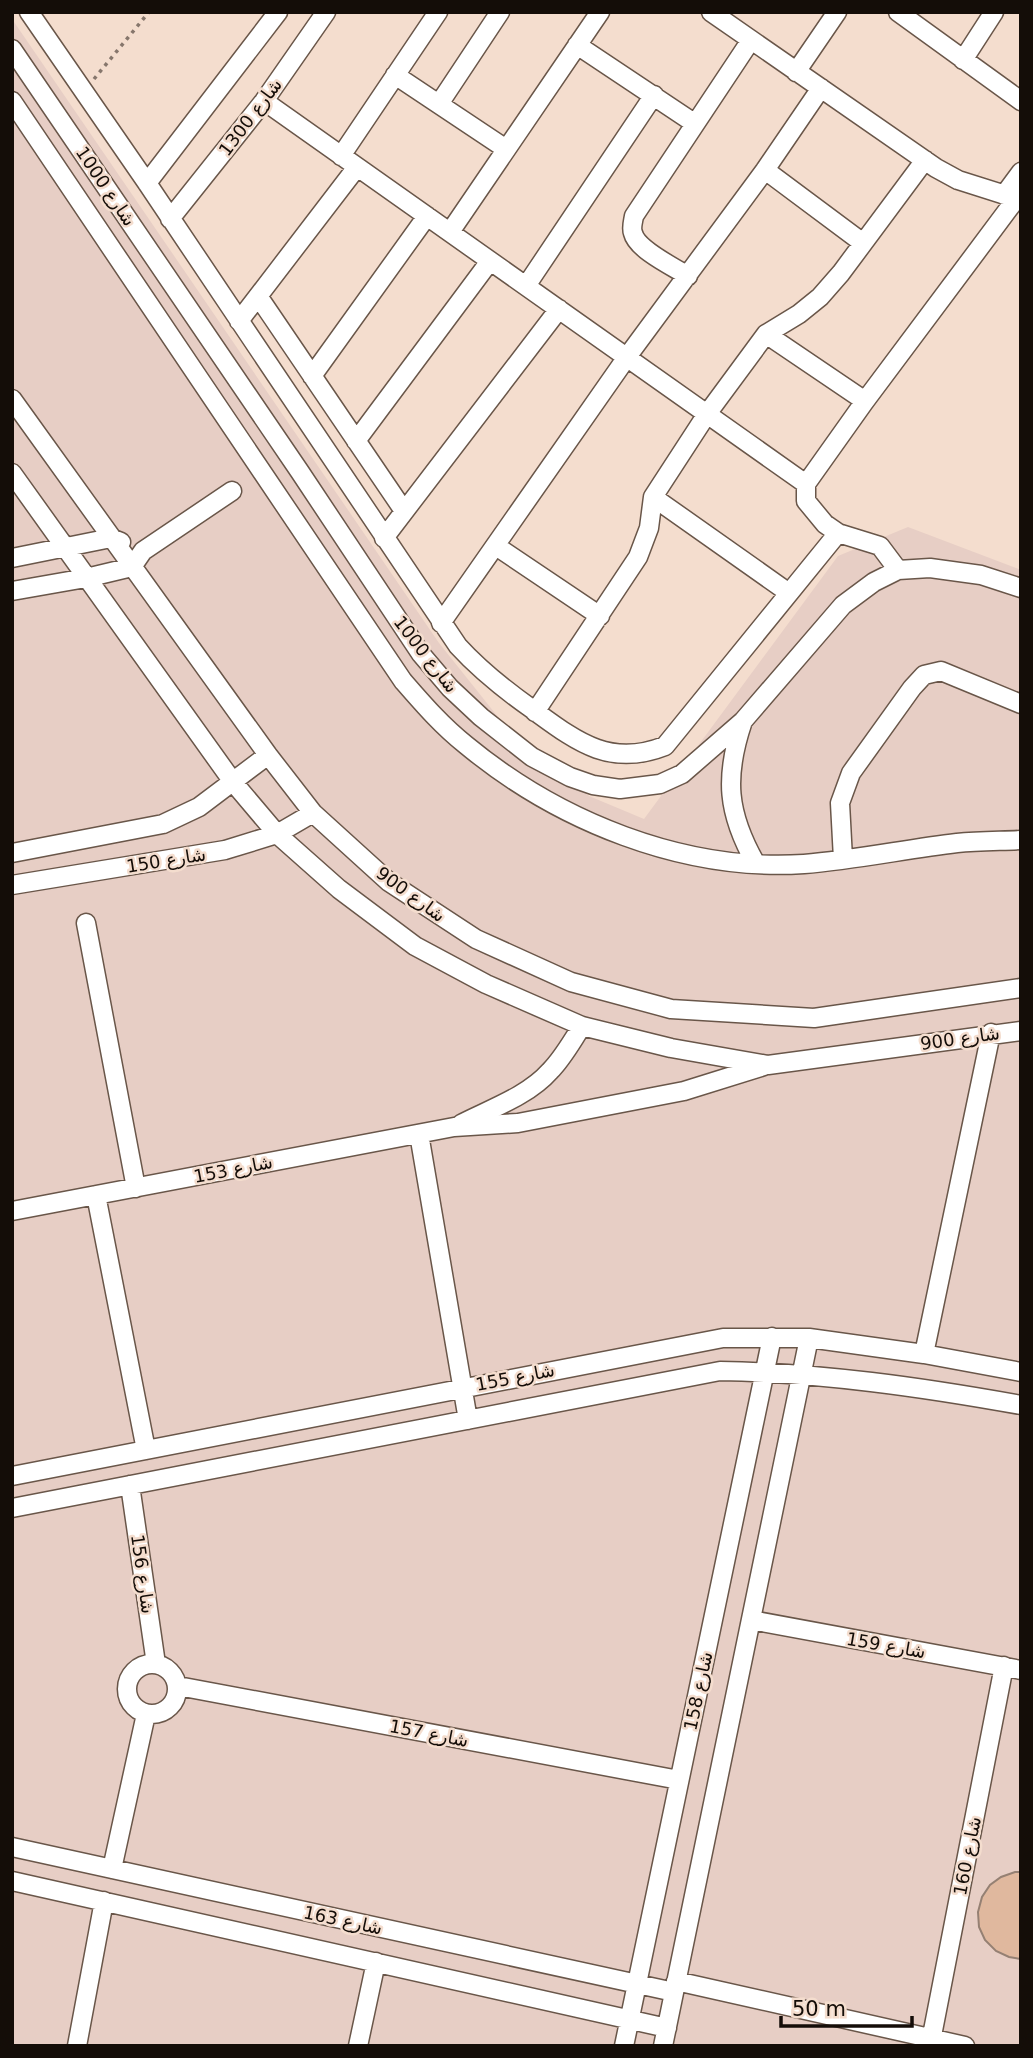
<svg xmlns="http://www.w3.org/2000/svg" width="1033" height="2058" font-family="'DejaVu Sans',Vazirmatn,sans-serif">
  <rect width="100%" height="100%" fill="#f4ddce"/>
  <path fill="#e7cec5" d="M12,19L439,643L510,732L589,796L644,819L838,556L908,527L1021,570V2046H12Z"/>
  <path fill="#e0b89e" stroke="#958073" stroke-width="2" d="M1015,1872H1021V1959L1009,1957L996,1951L985,1940L979,1927L978,1912L982,1897L990,1885L1001,1877Z"/>
  <g fill="none" stroke-linecap="round" stroke-linejoin="round">
    <g stroke="#695649" stroke-width="21">
      <path id="minor" d="M29,12L147,183L458,646C480,670 505,690 532,709C576,741 609,768 665,746L838,533
        M711,12L936,168L958,180L1021,200
        M898,12L1021,101
        M577,45L694,123
        M12,49L300,472L421,654L450,688L481,717L532,757L570,777L593,785L620,789L660,784L682,774L743,721L843,605L874,582L898,570L930,568L981,575L1021,588
        M963,60L994,12
        M796,72L837,12
        M395,75L506,149
        M12,101L403,681C423,704 442,726 466,745C558,821 683,872 804,864C855,860 906,849 957,843C978,841 1000,841 1021,840
        M264,101L806,484
        M439,104L500,12
        M341,156L438,12
        M765,170L863,243
        M147,183L278,12
        M1004,195L1021,172
        M170,219L264,101L326,12
        M450,232L600,12
        M688,276C674,267 637,250 633,233C631,228 633,222 634,216L751,40
        M526,286L654,95
        M258,296L404,511
        M239,321L357,167
        M766,334L865,401
        M312,376L427,216
        M12,399L268,755L313,813L389,882L476,939L571,982L671,1009L814,1018L1021,988
        M356,441L490,261
        M12,473L233,782L277,834L339,889L415,946L486,984L582,1026L671,1048L768,1065L1021,1031
        M653,497L789,593
        M384,538L559,309
        M496,546L600,616
        M12,558L111,538L121,542
        M898,570L880,546L838,533L825,524L806,501V484L865,401L1016,199
        M12,591L86,578L132,567L143,551L232,491
        M441,623L627,357L765,170L821,88
        M535,712L638,557L649,528L653,497L707,414L766,334L799,314L820,297L841,273L925,160
        M743,721C724,777 727,813 756,864
        M12,853L163,824L199,807L268,755
        M843,859L840,803L851,773L912,688L924,675L941,671L1021,704
        M12,885L225,850L277,834L313,813
        M86,923L136,1188
        M461,1124C490,1109 528,1096 550,1071C563,1058 572,1041 582,1026
        M419,1134L468,1420
        M96,1195L146,1450
        M12,1211L454,1127L518,1123L684,1091L764,1066
        M924,1354L991,1033
        M12,1476L723,1338H809L924,1354L1021,1372
        M130,1485L156,1664
        M12,1508L720,1371C822,1373 921,1387 1021,1405
        M751,1620L1021,1670
        M127 1689a25 25 0 1 1 50 0a25 25 0 1 1-50 0Z
        M178,1686L679,1780
        M12,1847L674,1992
        M112,1869L146,1714
        M12,1881L667,2028
        M676,1981L965,2046
        M77,2046L104,1901
        M358,2046L376,1962
        M624,2046L772,1337
        M663,2046L809,1338
        M930,2046L1004,1666"/>
    </g>
    <path stroke="#86766c" stroke-width="3.5" stroke-dasharray="3.5 5" stroke-linecap="butt" d="M94,79L149,12"/>
    <use href="#minor" stroke="#fff" stroke-width="18"/>
  </g>
  <g text-anchor="middle" dominant-baseline="central" stroke-width="5" stroke-linejoin="round" paint-order="stroke">
    <g font-size="18" fill="#140d08" stroke="#f4ddce">
      <text transform="translate(250 117) rotate(-53)">شارع 1300</text>
      <text transform="translate(106 186) rotate(56)">شارع 1000</text>
      <text transform="translate(426 654) rotate(52)">شارع 1000</text>
      <text transform="translate(166 860) rotate(-9)">شارع 150</text>
      <text transform="translate(411 894) rotate(36)">شارع 900</text>
      <text transform="translate(960 1038) rotate(-8)">شارع 900</text>
      <text transform="translate(233 1169) rotate(-11)">شارع 153</text>
      <text transform="translate(515 1377) rotate(-11)">شارع 155</text>
      <text transform="translate(143 1574) rotate(82)">شارع 156</text>
      <text transform="translate(886 1645) rotate(10)">شارع 159</text>
      <text transform="translate(698 1691) rotate(-78)">شارع 158</text>
      <text transform="translate(429 1733) rotate(11)">شارع 157</text>
      <text transform="translate(967 1856) rotate(-79)">شارع 160</text>
      <text transform="translate(343 1920) rotate(12)">شارع 163</text>
    </g>
  </g>
  <rect width="1033" height="2058" fill="none" stroke="#140d08" stroke-width="28"/>
  <path d="M781 2016v10h131v-10" fill="none" stroke="#140d08" stroke-width="3.5"/>
  <text x="792" y="2016" font-size="21" fill="#140d08" stroke="#f4ddce" stroke-width="5" paint-order="stroke">50 m</text>
</svg>
